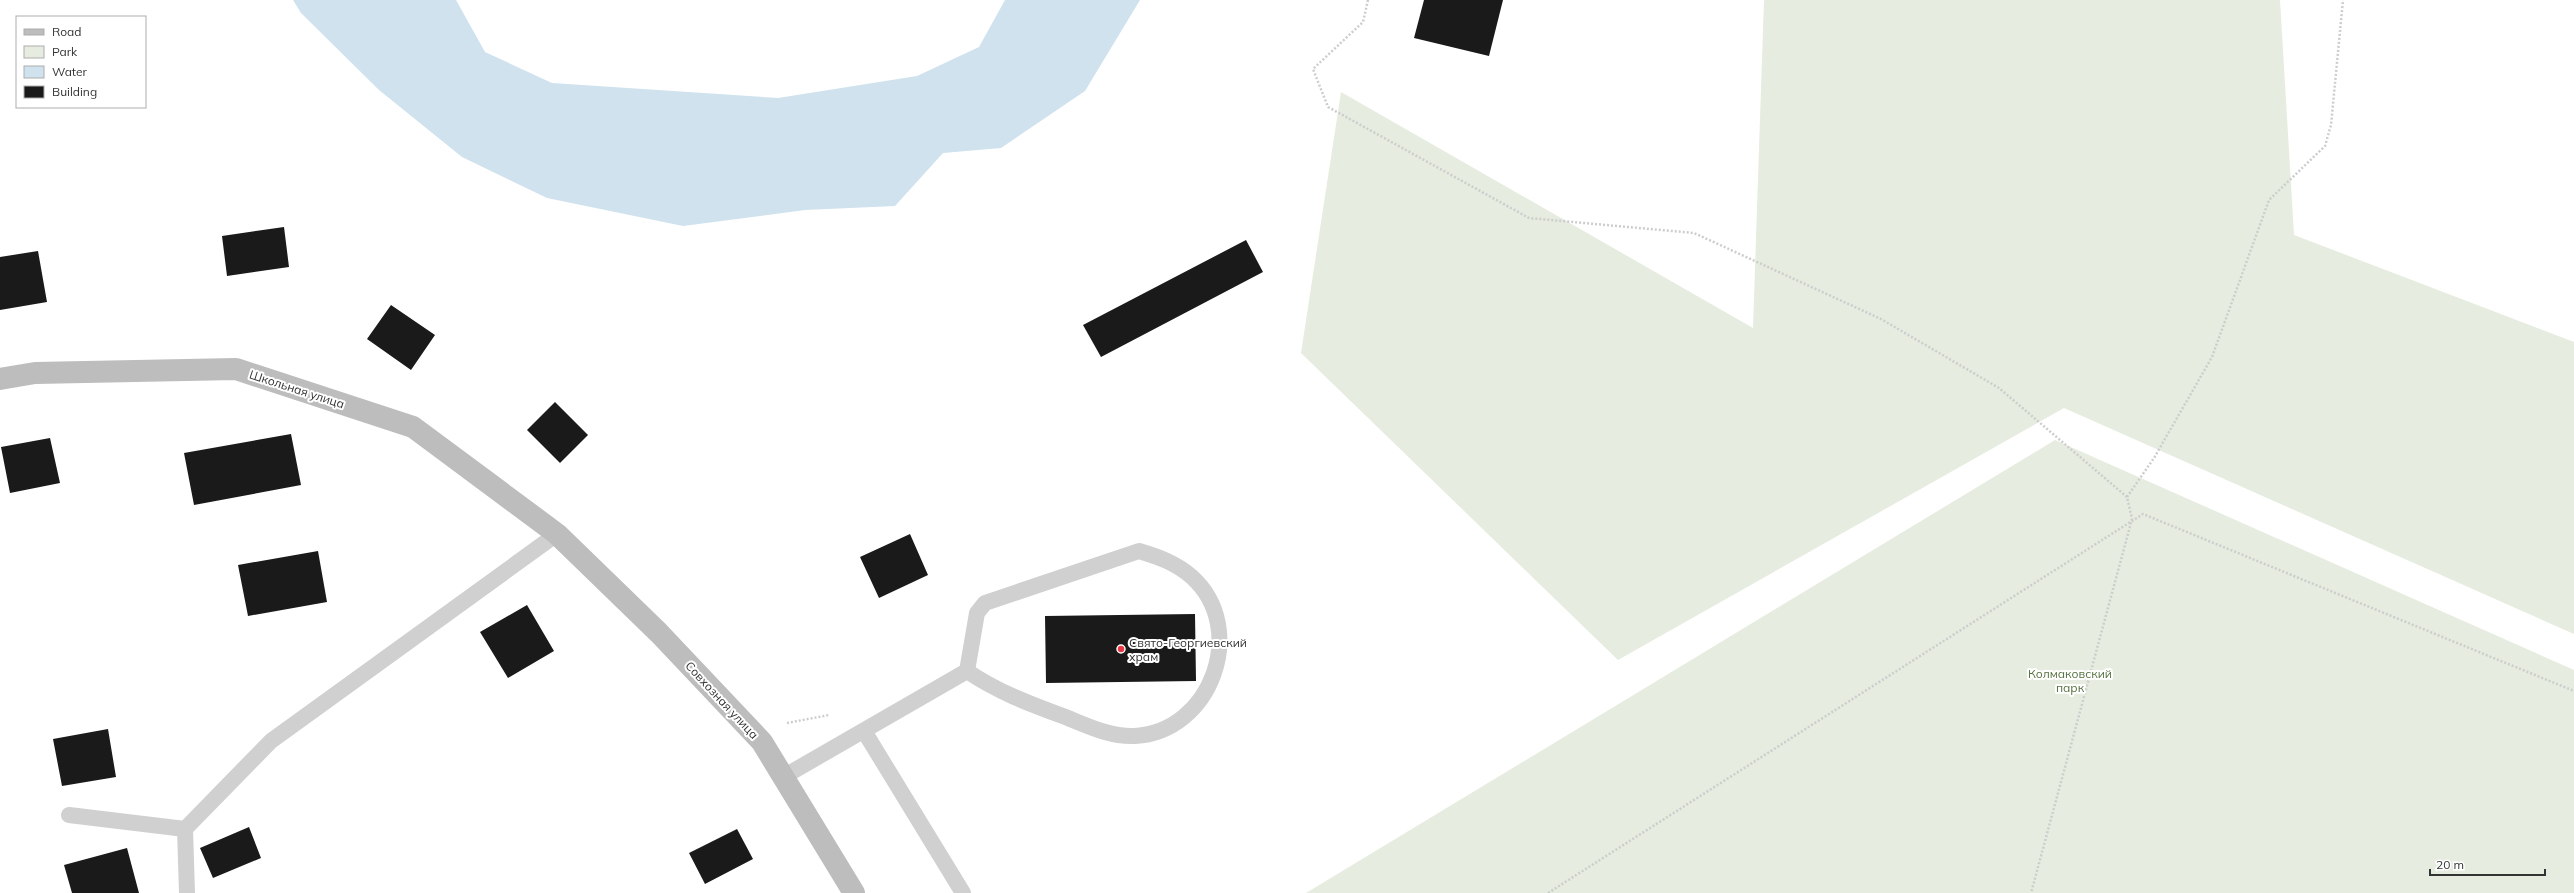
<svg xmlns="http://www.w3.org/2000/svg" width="2574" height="893" font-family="Mulish,sans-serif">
  <rect width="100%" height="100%" fill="#fff"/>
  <path fill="#e6ecdf" d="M1764,0H2280L2294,235L2574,342V634L2064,408L1618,660L1301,353L1341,92L1753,328Z
    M2055,440L2574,670V893H1306Z"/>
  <path fill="#cfe2ee" d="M293,0H456L485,52L552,83L778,98L917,76L979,47L1005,0H1140L1085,91L1001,148L943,153L895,206L805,210L683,226L547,198L462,157L379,90L301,13Z"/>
  <path fill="#1a1a1a" d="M1424,0H1503L1489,56L1414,38Z
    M284,227L289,267L227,276L222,236Z
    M1246,240L1263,272L1101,357L1083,325Z
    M38,251L47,302L0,310V257Z
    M391,305L435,335L411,370L367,339Z
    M555,402L588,435L560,463L527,430Z
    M291,434L301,485L194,505L184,453Z
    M50,438L60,483L10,493L1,447Z
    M910,534L928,575L879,598L860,557Z
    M318,551L327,602L248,616L238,565Z
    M527,605L554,651L508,678L480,632Z
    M1195,614L1196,681L1046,683L1045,616Z
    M108,729L116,777L62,786L53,739Z
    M249,827L261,858L213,878L200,848Z
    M737,829L753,859L705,884L689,853Z
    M127,848L139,893H72L64,865Z"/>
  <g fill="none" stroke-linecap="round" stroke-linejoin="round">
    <path stroke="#cdcdcd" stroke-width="2.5" stroke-dasharray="2 2" stroke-linecap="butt" d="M1368,0L1363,22L1313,69L1328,107L1529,218L1694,233L1881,319L1999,388L2127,497L2132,519L2031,893
      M2127,497L2154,458L2212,357L2269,200L2325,146L2331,125L2343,0
      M787,723L829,715
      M1548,893L2143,514L2574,691"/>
    <path stroke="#d0d0d0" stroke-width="16" d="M1139,551C1159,557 1176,563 1192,577C1249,629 1211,732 1135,736C1111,737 1090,727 1068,718C1033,705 999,693 967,671L977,613L985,603Z
      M864,731L963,893
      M783,777L967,671
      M69,815L185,829
      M187,893L185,829L271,741L557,534"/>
    <path stroke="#bdbdbd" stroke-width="22" d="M0,379L35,373L236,369L413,427L557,534L659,633L762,742L854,893"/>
  </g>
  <circle fill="#e63946" stroke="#fff" stroke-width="1.5" cx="1121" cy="649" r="4"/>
  <g text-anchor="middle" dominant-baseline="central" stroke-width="4" stroke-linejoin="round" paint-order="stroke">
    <g font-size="12" fill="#333" stroke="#fff">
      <text transform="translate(297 389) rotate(18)">Школьная улица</text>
      <text transform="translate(722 700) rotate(47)">Совхозная улица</text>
    </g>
    <g font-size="12" fill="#333" stroke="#fff" text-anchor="start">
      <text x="1129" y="642">Свято-Георгиевский<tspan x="1129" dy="14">храм</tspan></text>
    </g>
    <g font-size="12" fill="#56703f" stroke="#fff">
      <text x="2070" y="673">Колмаковский<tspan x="2070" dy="14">парк</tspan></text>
    </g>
  </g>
  <rect x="16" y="16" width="130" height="92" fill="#ffffff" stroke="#adadad"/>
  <rect x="24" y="29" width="20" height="6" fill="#bdbdbd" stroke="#adadad"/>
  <text x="52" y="36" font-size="12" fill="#333333">Road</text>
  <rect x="24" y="46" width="20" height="12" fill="#e6ecdf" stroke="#adadad"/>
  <text x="52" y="56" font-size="12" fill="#333333">Park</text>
  <rect x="24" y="66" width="20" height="12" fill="#cfe2ee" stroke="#adadad"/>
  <text x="52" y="76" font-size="12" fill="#333333">Water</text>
  <rect x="24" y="86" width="20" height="12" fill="#1a1a1a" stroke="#adadad"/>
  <text x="52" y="96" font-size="12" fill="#333333">Building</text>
  <path d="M2430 869v6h115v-6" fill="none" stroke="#333333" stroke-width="2"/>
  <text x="2436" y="869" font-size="12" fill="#333333" stroke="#ffffff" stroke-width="3" paint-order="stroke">20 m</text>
</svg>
